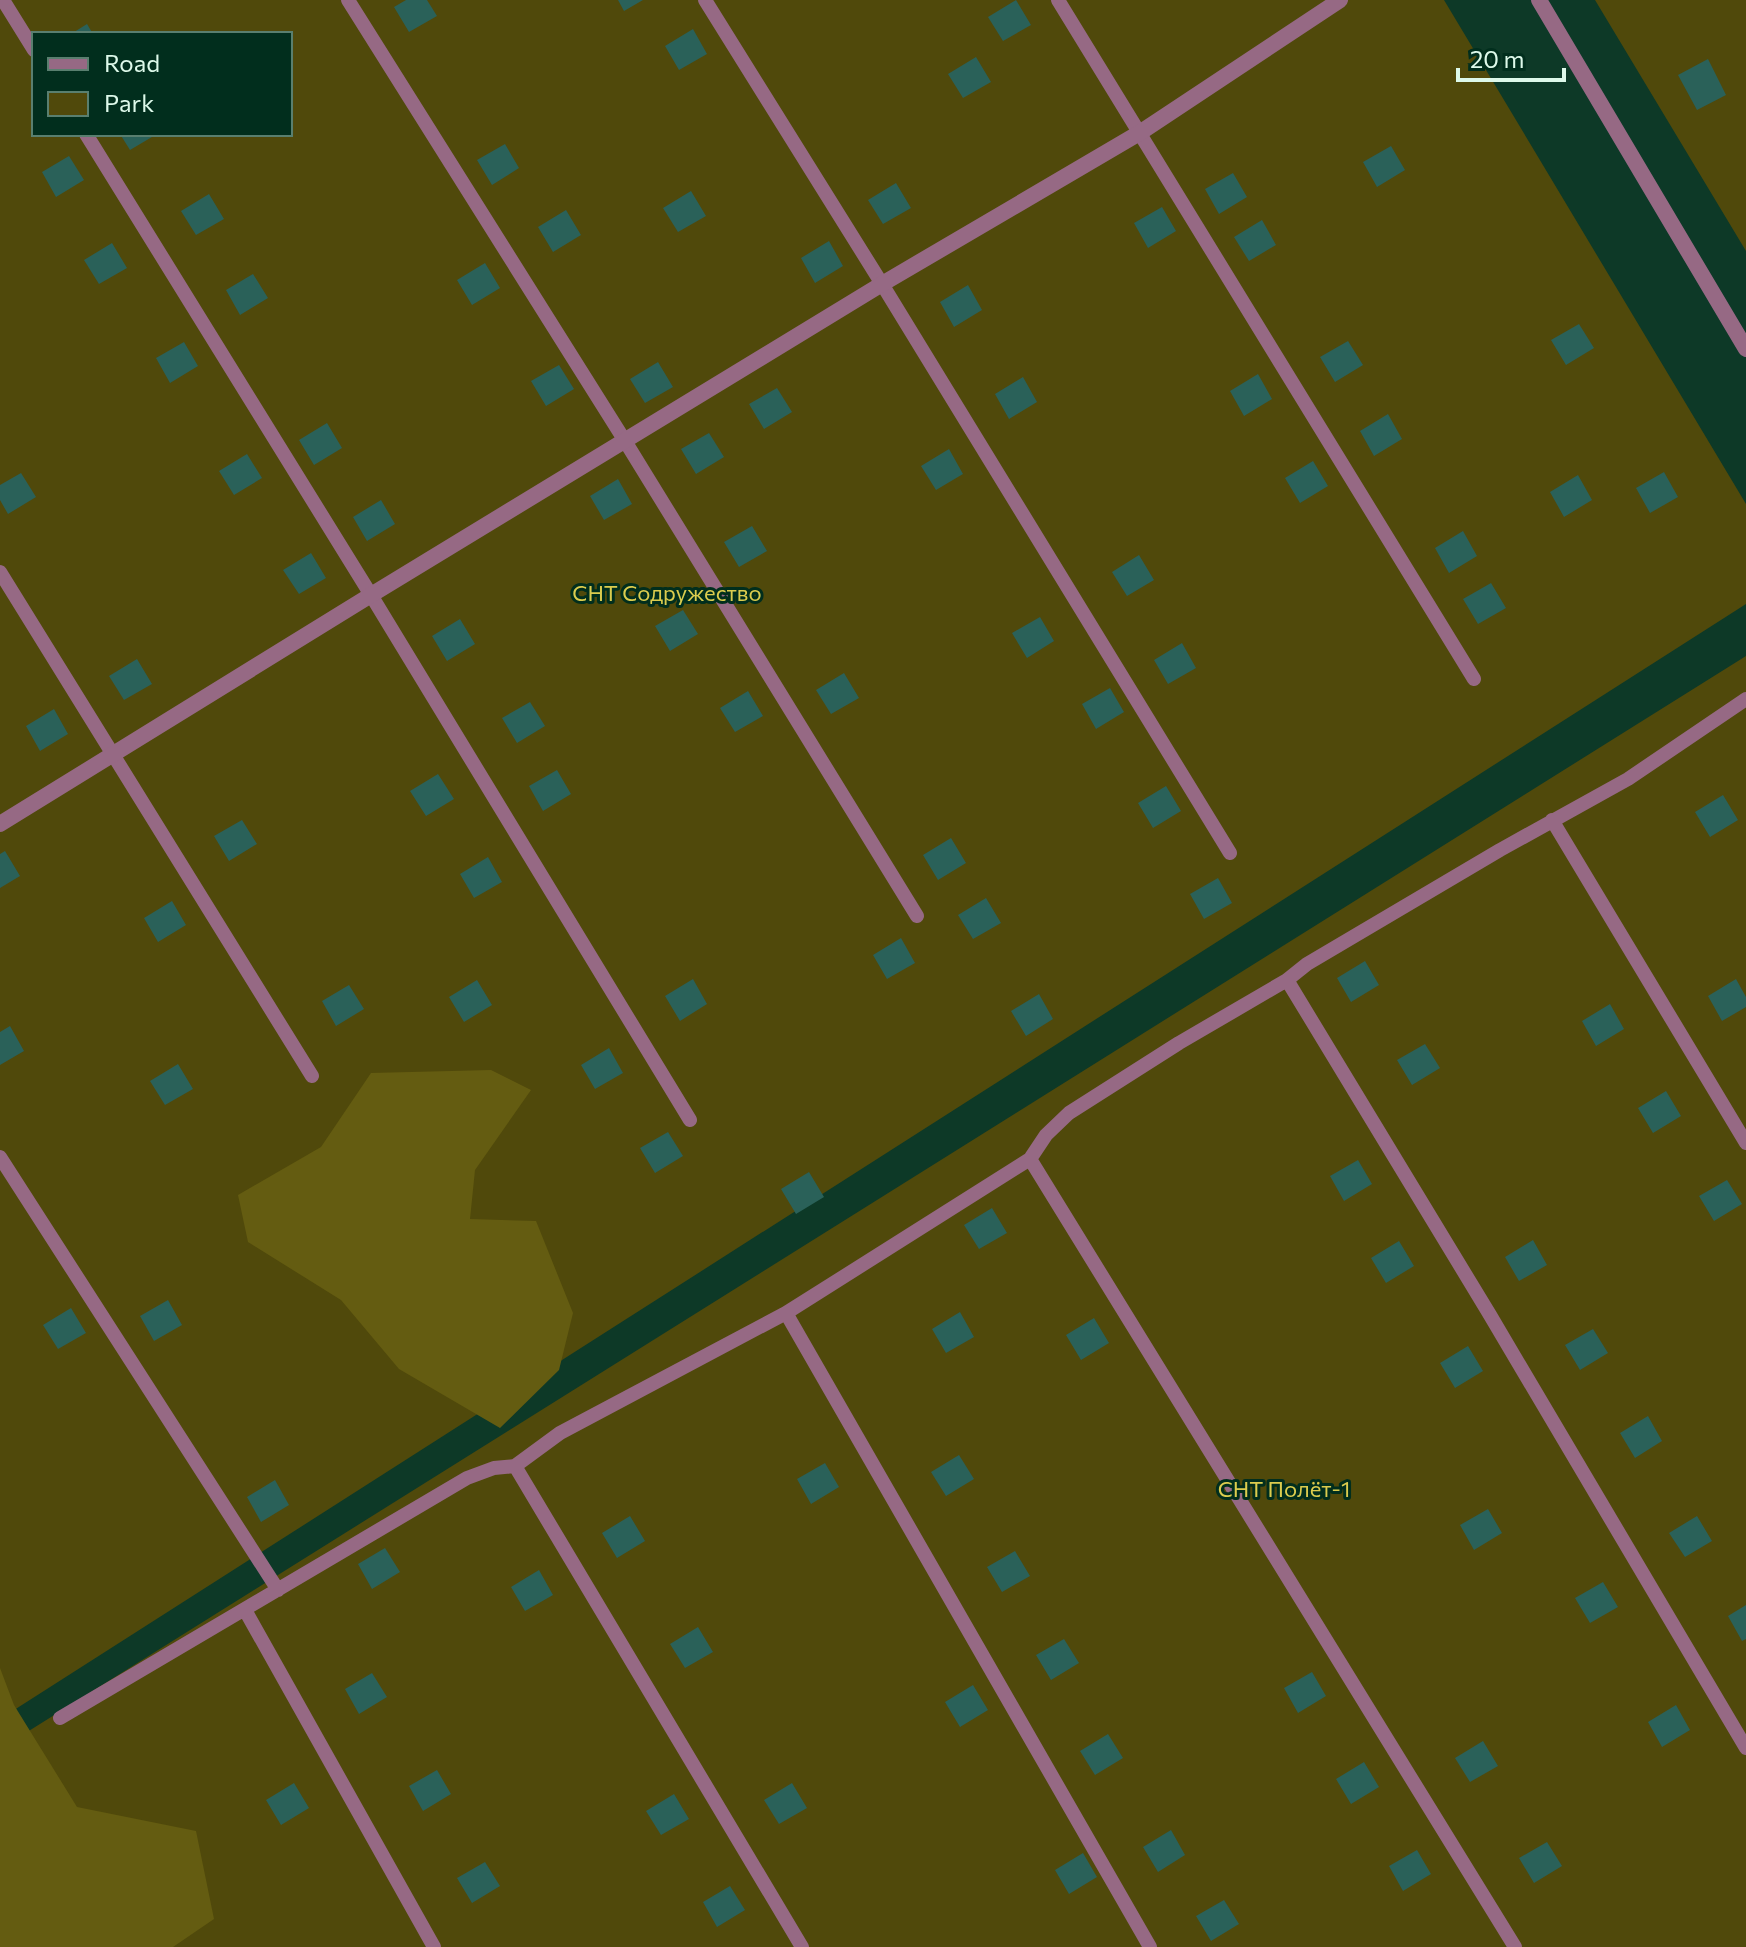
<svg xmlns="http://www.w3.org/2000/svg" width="1746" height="1947" font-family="Commissioner,sans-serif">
  <rect width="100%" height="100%" fill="#0d3927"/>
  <path fill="#50490b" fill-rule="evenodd" d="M0,0H1444L1746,504V604L0,1719ZM34,34H290V134H34Z
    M1595,0H1746V251Z
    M1746,656V1947H0V1749Z"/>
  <path fill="#645c11" d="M491,1070L531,1090L475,1170L470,1219L536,1221L573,1313L559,1370L500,1428L399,1369L341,1300L248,1242L238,1195L321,1147L371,1073Z
    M0,1668L14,1705L77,1807L196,1831L214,1919L173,1947H0Z"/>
  <path fill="#2a6159" d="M406,0H427L437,16L409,32L394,7Z
    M618,0H643L624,11Z
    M1016,0L1031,25L1003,41L988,17Z
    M87,24L93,34H71Z
    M693,29L707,54L679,70L665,46Z
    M976,57L991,82L963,98L948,74Z
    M1708,59L1726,95L1697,110L1678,75Z
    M120,134H157L130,150Z
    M505,144L519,168L492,185L477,160Z
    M1391,146L1405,170L1377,187L1363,162Z
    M69,156L84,180L56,197L42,172Z
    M1233,173L1247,197L1219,214L1205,189Z
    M896,183L911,208L883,224L868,200Z
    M691,191L706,216L678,232L663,208Z
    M209,194L224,219L196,235L181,211Z
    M1162,207L1176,231L1148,248L1134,223Z
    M566,210L581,235L553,252L538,227Z
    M1262,220L1276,245L1249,261L1234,237Z
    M829,241L843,266L815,283L801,258Z
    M112,243L127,268L99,284L84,260Z
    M485,263L500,288L472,305L457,280Z
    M253,274L268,298L240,315L226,290Z
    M968,285L982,310L954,327L940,302Z
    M1579,324L1594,348L1566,365L1551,340Z
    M1348,341L1363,365L1335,382L1320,357Z
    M184,342L198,366L170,383L156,358Z
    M658,362L673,387L645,403L630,379Z
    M559,365L574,389L546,406L531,381Z
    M1258,374L1272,399L1244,416L1230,391Z
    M1023,377L1037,402L1009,419L995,394Z
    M777,388L792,412L764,429L749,404Z
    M1388,414L1402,439L1374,456L1360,431Z
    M327,423L342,448L314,465L299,440Z
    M709,433L724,457L696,474L681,449Z
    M949,449L963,474L936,490L921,466Z
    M247,454L262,478L234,495L219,471Z
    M1313,461L1328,486L1300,503L1285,478Z
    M1664,472L1678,497L1650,513L1636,488Z
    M21,473L36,497L8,514L0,500V485Z
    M1578,475L1592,500L1564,517L1550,492Z
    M618,479L632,504L604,520L590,496Z
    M381,500L395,524L367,541L353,517Z
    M752,526L767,551L739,567L724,542Z
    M1463,531L1477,556L1449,573L1435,548Z
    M311,553L326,578L299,594L283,570Z
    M1139,555L1154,580L1127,596L1112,572Z
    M1491,583L1506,608L1478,624L1463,599Z
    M683,610L698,634L670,651L655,626Z
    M1040,617L1054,641L1027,658L1012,633Z
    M460,619L475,644L447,661L432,636Z
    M1182,643L1196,668L1168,684L1154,660Z
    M137,659L152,684L124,700L109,676Z
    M844,673L859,698L831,714L816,690Z
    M1110,688L1124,712L1096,729L1082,704Z
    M748,691L763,716L735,732L720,708Z
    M530,702L545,726L517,743L502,718Z
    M54,709L68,734L40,751L26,726Z
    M557,770L571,794L543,811L529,786Z
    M438,774L454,799L426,816L410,791Z
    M1166,786L1181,811L1153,828L1138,803Z
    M1723,795L1738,820L1710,837L1695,812Z
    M242,820L257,844L229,861L214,836Z
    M951,838L966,863L938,880L923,855Z
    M5,851L20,876L0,888V854Z
    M488,857L502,882L474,898L460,874Z
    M1218,878L1232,903L1204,919L1190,894Z
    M986,898L1001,923L973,939L958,915Z
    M172,901L186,925L158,942L144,918Z
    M901,938L915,963L887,979L873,955Z
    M1365,961L1379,985L1351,1002L1337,978Z
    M693,979L707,1004L680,1021L665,996Z
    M1736,979L1746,997V1007L1722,1021L1708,996Z
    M477,980L492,1005L464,1022L449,997Z
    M349,985L364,1009L336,1026L322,1001Z
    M1039,994L1053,1019L1026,1036L1011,1011Z
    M1610,1004L1624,1029L1596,1046L1582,1021Z
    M10,1026L24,1051L0,1065V1032Z
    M1425,1044L1440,1068L1412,1085L1397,1060Z
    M609,1048L623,1073L595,1089L581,1065Z
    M178,1064L193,1089L165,1105L150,1081Z
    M1666,1091L1681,1116L1653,1133L1638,1108Z
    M668,1132L683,1156L655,1173L640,1148Z
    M1358,1160L1372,1184L1344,1201L1330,1176Z
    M809,1172L824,1197L796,1214L781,1189Z
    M1727,1180L1742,1204L1714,1221L1699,1196Z
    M992,1208L1007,1233L979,1249L964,1225Z
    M1533,1240L1547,1265L1519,1281L1505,1257Z
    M1399,1241L1414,1266L1386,1283L1371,1258Z
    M168,1300L182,1325L154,1341L140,1316Z
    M71,1308L86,1333L58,1349L43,1325Z
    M960,1312L974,1337L946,1353L932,1329Z
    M1094,1318L1109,1343L1081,1360L1066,1335Z
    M1593,1329L1608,1353L1580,1370L1565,1345Z
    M1468,1346L1483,1371L1455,1388L1440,1363Z
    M1648,1416L1662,1441L1635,1458L1620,1433Z
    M959,1455L974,1479L946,1496L931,1472Z
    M825,1463L839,1487L811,1504L797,1479Z
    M275,1480L289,1505L261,1522L247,1497Z
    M1488,1509L1502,1533L1474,1550L1460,1525Z
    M630,1516L645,1541L617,1558L602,1533Z
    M1697,1516L1712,1541L1685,1557L1669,1533Z
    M385,1548L400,1572L372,1589L358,1564Z
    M1015,1551L1030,1576L1002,1592L987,1567Z
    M539,1570L553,1595L525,1611L511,1587Z
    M1603,1582L1618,1607L1590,1623L1575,1598Z
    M1746,1605V1639L1742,1641L1728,1616Z
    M698,1627L713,1652L685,1668L670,1644Z
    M1064,1639L1079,1663L1051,1680L1036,1655Z
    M1312,1672L1326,1696L1298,1713L1284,1688Z
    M372,1673L387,1697L359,1714L345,1689Z
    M973,1685L988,1710L960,1727L945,1702Z
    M1676,1705L1690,1730L1662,1747L1648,1722Z
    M1108,1734L1123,1758L1095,1775L1080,1751Z
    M1483,1741L1498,1766L1470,1782L1455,1758Z
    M1364,1762L1379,1787L1351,1804L1336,1779Z
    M437,1770L451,1794L423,1811L409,1786Z
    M294,1783L309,1808L281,1825L266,1800Z
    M792,1783L807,1808L779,1824L764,1800Z
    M674,1794L689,1819L661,1835L646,1811Z
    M1171,1830L1185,1855L1158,1872L1143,1847Z
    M1547,1842L1562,1866L1534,1883L1519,1858Z
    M1417,1850L1431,1874L1403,1891L1389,1866Z
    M1083,1853L1097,1877L1069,1894L1055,1870Z
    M485,1862L500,1886L472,1903L457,1878Z
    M730,1886L745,1910L717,1927L703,1902Z
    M1224,1900L1239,1924L1211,1941L1196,1916Z"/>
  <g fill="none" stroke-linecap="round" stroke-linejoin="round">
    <path stroke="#966984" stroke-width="14" d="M3,0L34,50
      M348,0L625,441L917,916
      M705,0L882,284L1230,853
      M1058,0L1474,679
      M86,134L371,595L690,1120
      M0,572L312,1076
      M1552,820L1746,1143
      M1287,980L1490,1315L1746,1748
      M0,1157L278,1590
      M1030,1159L1515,1947
      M786,1313L1150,1947
      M515,1466L802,1947
      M245,1610L434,1947
      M60,1718L467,1478L494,1468L515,1466L560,1433L786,1313L1030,1159L1046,1135L1069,1113L1179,1043L1287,980L1307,964L1500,850L1628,779L1746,699"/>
    <path stroke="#966984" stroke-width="16" d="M0,824L371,595L882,284L1141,132L1340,0"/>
    <path stroke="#966984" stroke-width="16" d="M1539,0L1746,349"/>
  </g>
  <g text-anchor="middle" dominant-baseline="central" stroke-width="6" stroke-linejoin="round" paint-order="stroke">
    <g font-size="22" fill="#dbcc4e" stroke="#012e1d">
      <text x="667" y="592">СНТ Содружество</text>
      <text x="1284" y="1488">СНТ Полёт-1</text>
    </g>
  </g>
  <rect x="32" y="32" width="260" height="104" fill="#012e1d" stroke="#597f6f" stroke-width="2"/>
  <rect x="48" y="58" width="40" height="12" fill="#966984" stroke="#597f6f" stroke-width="2"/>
  <text x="104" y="72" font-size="24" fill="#ddf9ea">Road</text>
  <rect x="48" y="92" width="40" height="24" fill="#50490b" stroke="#597f6f" stroke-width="2"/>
  <text x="104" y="112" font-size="24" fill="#ddf9ea">Park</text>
  <path d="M1458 68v12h106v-12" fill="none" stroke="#ddf9ea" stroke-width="4"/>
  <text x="1470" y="68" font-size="24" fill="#ddf9ea" stroke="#012e1d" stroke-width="6" paint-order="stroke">20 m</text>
</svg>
